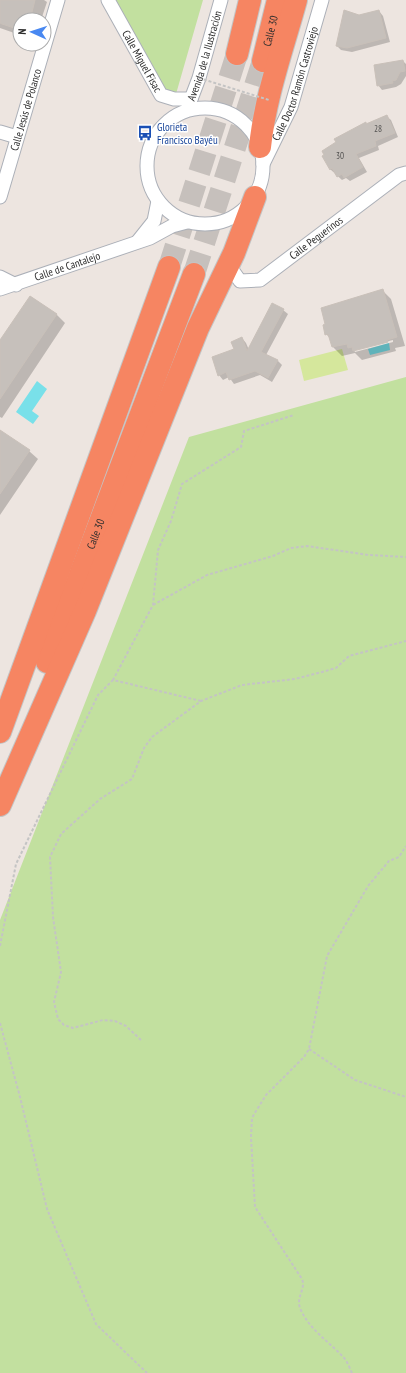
<svg xmlns="http://www.w3.org/2000/svg" width="406" height="1373" font-family="'PT Sans Narrow',sans-serif">
  <rect width="100%" height="100%" fill="#ede5e0"/>
  <path fill="#c2e09f" d="M108,0H203L176,94L161,95Z
    M406,377V1373H0V920L189,437Z"/>
  <path fill="#d5e79c" d="M342,349L348,370L304,381L299,360Z"/>
  <path fill="#79e0e9" d="M389,343L390,350L370,355L368,349Z
    M37,381L47,389L32,411L39,416L33,424L16,412Z"/>
  <path fill="#0003" fill-rule="evenodd" d="M0,0H44L47,2L41,20H20V35L0,28Z
    M379,11L383,16L390,42L352,52L341,50L337,46L359,16Z
    M403,61L406,64V76L401,84L396,87L382,90L378,85Z
    M386,116L391,120L398,137L378,146L379,150L359,158L367,172L350,181L346,178L342,180L330,169L365,123L367,124Z
    M382,290L391,299L405,346L395,348L396,351L362,360L355,353L342,356L333,347L331,339L326,334ZM393,340V342L355,352L354,350Z
    M31,297L57,315L65,323L2,418L0,417V342Z
    M283,310L288,314L266,355L278,361L282,365L272,382L260,375L234,384L229,377L223,380L219,375L242,338L246,343L249,350Z
    M0,435L29,451L38,459L0,515Z"/>
  <path fill="#c6c0bb" stroke="#c9c0b9" d="M0,0H35L30,20H20V30L2,24L0,23Z
    M344,10L359,15L379,10L386,38L347,48L336,46Z
    M403,60L405,71L400,72L396,80L392,81L393,83L377,86L374,65Z
    M387,115L395,133L375,141L376,146L356,154L363,167L344,178L342,174L337,177L332,168L330,170L322,156L324,155L322,151L336,142L334,139L366,122V124Z
    M383,289L397,337L387,340L388,342L353,351L352,347L348,348L347,344L332,347L328,334L325,335L323,325L325,324L321,308Z
    M30,296L57,314L0,399V340Z
    M272,303L284,309L261,352L278,360L268,378L255,371L229,380L226,372L218,376L212,357L234,349L231,342L242,337L247,351Z
    M0,430L30,450L0,494Z"/>
  <g fill="none" stroke-linecap="round" stroke-linejoin="round">
    <path stroke="#c6c0bc" stroke-width="22" stroke-dasharray="22 11" stroke-linecap="butt" d="M169,267L237,54
      M194,274L263,61"/>
    <g stroke="#acb0b8" stroke-width="15">
      <g id="minor">
        <path id="s1" d="M108,0L161,95L174,99H191"/>
        <path id="s2" d="M188,107L199,78L221,0"/>
        <circle cx="205" cy="166" r="58"/>
        <path d="M0,132L17,137"/>
        <path id="s3" d="M263,164L291,107L322,0"/>
        <path id="s4" d="M0,197L58,0"/>
        <path d="M138,241L154,221L158,201"/>
        <path id="s5" d="M228,264L240,281L260,280L399,175L406,173"/>
        <path d="M0,277L16,285"/>
        <path id="s6" d="M0,289L150,238L172,226L187,222"/>
      </g>
    </g>
    <g stroke="#c4c4c4" stroke-width="24">
      <g id="motorway">
        <path d="M237,54L250,0"/>
        <path id="s7" d="M263,61L278,0"/>
        <path d="M260,147C265,97 283,48 296,0"/>
        <path id="s8" d="M47,662L194,274"/>
        <path d="M0,732L169,267"/>
        <path d="M0,805L85,611L198,328L234,253L255,197"/>
      </g>
    </g>
    <path stroke="#c4c4c4" stroke-width="2" stroke-dasharray="3 2" stroke-linecap="butt" d="M153,605L207,575L273,556L291,548L307,546L369,555L406,557
      M201,701L113,680L153,605L158,550L171,521L182,484L241,447L244,431L294,415
      M0,946L16,864L98,695L113,680
      M0,1023L20,1097L47,1209L96,1324L147,1373
      M141,1040L126,1026L115,1021L103,1020L73,1028L64,1025L58,1019L54,1002L61,972L53,917L50,857L61,834L100,799L132,779L144,748L152,737L201,701L242,685L295,679L322,672L336,668L349,656L406,641
      M309,1049L355,1080L406,1097
      M352,1373C350,1369 348,1363 345,1359C330,1342 309,1330 300,1308C296,1297 306,1289 302,1279L255,1207L251,1137L252,1118L256,1111L266,1095L304,1057L309,1049L327,956L368,886L389,861L399,857L406,846"/>
    <use href="#minor" stroke="#fff" stroke-width="13"/>
    <use href="#motorway" stroke="#f68562" stroke-width="22"/>
    <path stroke="#c4c4c4" stroke-width="2" stroke-dasharray="3 2" stroke-linecap="butt" d="M199,78L269,100"/>
  </g>
  <defs>
    <g id="bus-bare" transform="scale(1.2)"><path d="M-5-6H5V4H4V6H2V4H-2V6H-4V4H-5ZM-3.5-4V0h7V-4ZM-3.5 1.2v1.5H-2V1.2ZM2 1.2v1.5H3.5V1.2Z" fill="#1a4fb4" stroke="#fff" stroke-width="2.5" paint-order="stroke"/></g>
  </defs>
  <g fill-rule="evenodd">
    <use href="#bus-bare" x="145" y="133"/>
  </g>
  <g text-anchor="middle" dominant-baseline="central" stroke-width="3" stroke-linejoin="round" paint-order="stroke">
    <g font-size="9" fill="#525150">
      <text x="378" y="128">28</text>
      <text x="340" y="155">30</text>
    </g>
    <g font-size="11" fill="#2c2c2c" stroke="#fff">
      <text stroke="none"><textPath href="#s7" startOffset="31">Calle 30</textPath></text>
      <text stroke="none"><textPath href="#s2" startOffset="54">Avenida de la Ilustración</textPath></text>
      <text stroke="none"><textPath href="#s1" startOffset="70">Calle Miguel Fisac</textPath></text>
      <text stroke="none"><textPath href="#s3" startOffset="87">Calle Doctor Ramón Castroviejo</textPath></text>
      <text stroke="none"><textPath href="#s4" startOffset="91">Calle Jesús de Polanco</textPath></text>
      <text stroke="none"><textPath href="#s5" startOffset="111">Calle Peguerinos</textPath></text>
      <text stroke="none"><textPath href="#s6" startOffset="71">Calle de Cantalejo</textPath></text>
      <text stroke="none"><textPath href="#s8" startOffset="137">Calle 30</textPath></text>
    </g>
    <g font-size="11" fill="#164399" stroke="#fff" text-anchor="start">
      <text x="157" y="127">Glorieta<tspan x="157" dy="13">Francisco Bayéu</tspan></text>
    </g>
  </g>
  <g transform="translate(32 32) rotate(273)"><circle r="19" fill="#ffffff" stroke="#ababab"/>
  <path d="M0-3L7 15L0 10L-7 15Z" fill="#4988f1"/>
  <text y="-6" font-size="11" font-weight="bold" text-anchor="middle" fill="#2c2c2c">N</text>
  </g>
</svg>
